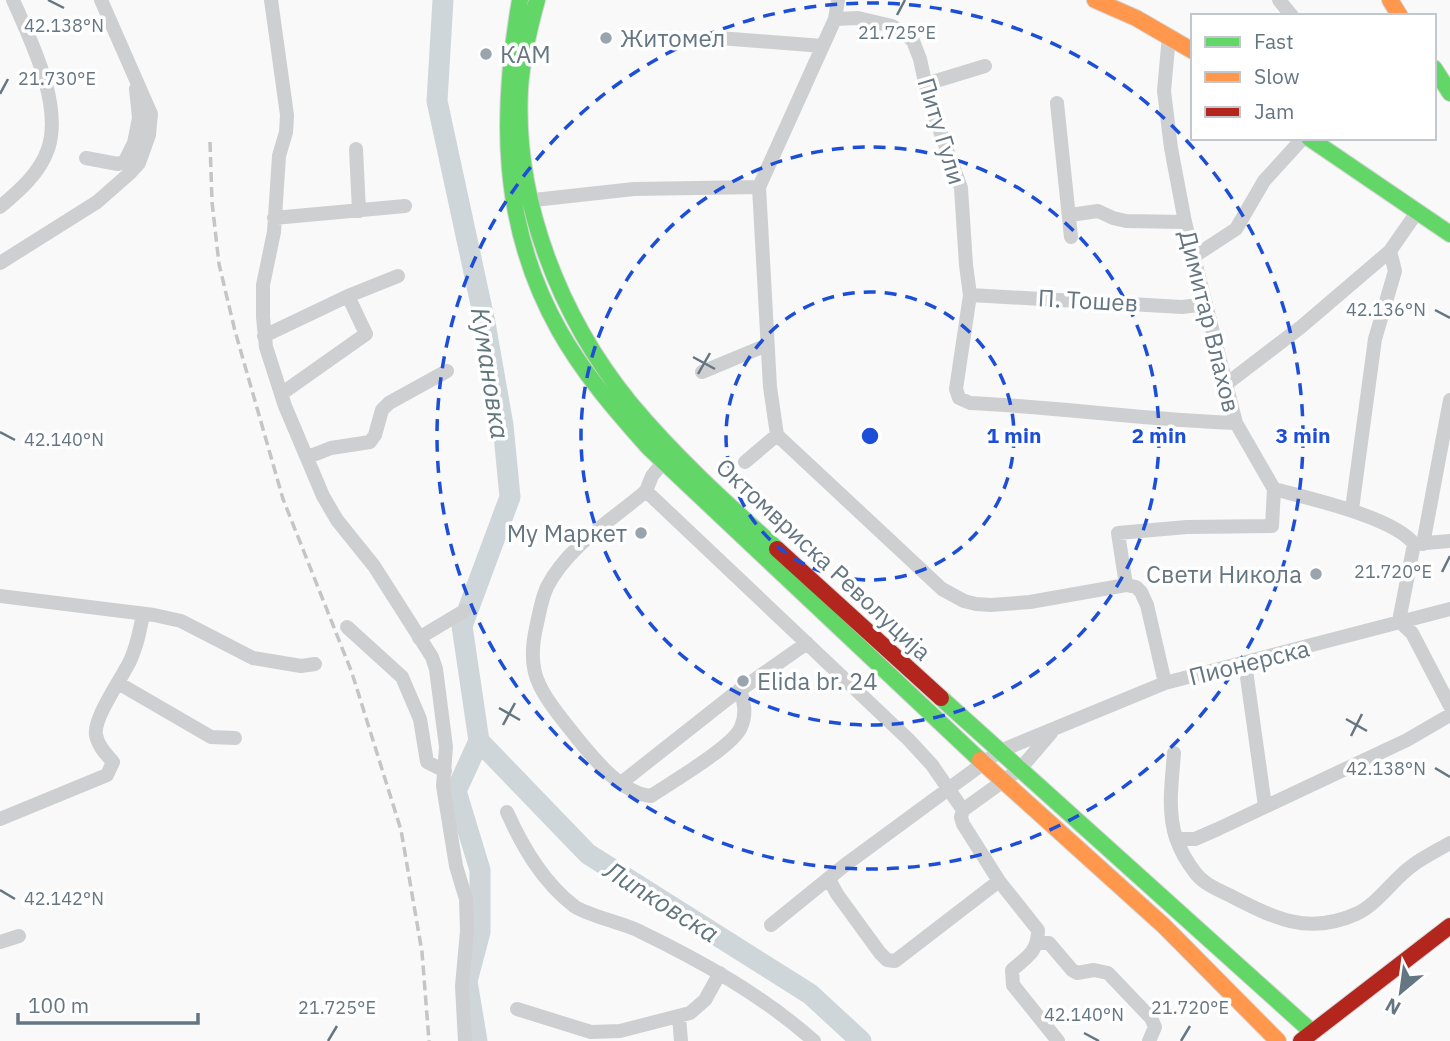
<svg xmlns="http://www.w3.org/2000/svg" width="1450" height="1041" font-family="'IBM Plex Sans',sans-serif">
  <rect width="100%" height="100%" fill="#f9f9f9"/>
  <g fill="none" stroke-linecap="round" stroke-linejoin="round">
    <path stroke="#ced6d9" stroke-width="21" d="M443,0L437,101L485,323L503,425L510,497L462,626L479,741
      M479,741L588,854L810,994L861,1041
      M477,1041L467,981L480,932V870L456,791L479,741"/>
    <g stroke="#d5d6d7" stroke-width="18">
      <path id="fast" d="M520,0C500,115 500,225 559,330C583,373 616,411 649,448L980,760
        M537,0C529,29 522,58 520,89C514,201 560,317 630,403C674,456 726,503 777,549
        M1434,68L1450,93
        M1309,138L1450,234
        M941,698L1312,1032"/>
    </g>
    <g stroke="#d5d6d7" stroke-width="18">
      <path id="slow" d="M1095,0L1136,18L1193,51
        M1390,0L1400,16
        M980,760L1164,926L1278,1041"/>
    </g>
    <g stroke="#d5d6d7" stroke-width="18">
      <path id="jam" d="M777,549L941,698
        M1301,1041L1450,926"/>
    </g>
    <path stroke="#cecfd0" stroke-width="14" d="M271,0L287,115L286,132L279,156L274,232L263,285V317L266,347L285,406L323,496L337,520L374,566L432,657L436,669L446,747L443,786L456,866L466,899L467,931L462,986L465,1041
      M838,0L835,19L759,187L770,387L777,435L942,589L964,601L976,604L991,605L1030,602L1126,585L1118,533L1187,527L1272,526L1274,489
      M1279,0L1292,16
      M835,19L858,18L892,26L904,33L913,41L920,59L929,101L961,188L966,265L970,295L956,389L959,398L970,403C1059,407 1147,420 1236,423
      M1169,36L1164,91L1171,148L1185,222L1236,423L1274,489C1307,498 1394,517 1414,544
      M719,38L823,46
      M926,84L985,66
      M1057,103L1071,237
      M356,149L359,211
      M86,158L118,164L125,161L134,143L139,118L136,89
      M525,201L634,189L759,187
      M0,207C19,191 40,173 48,149C63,105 31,41 13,0
      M1070,215L1098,211L1113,218L1126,221L1185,222
      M274,218L405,206
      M1390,251L1417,212
      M1193,257L1236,229L1264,181L1303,138
      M0,263L97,202L130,173L139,163L149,135L151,114L101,0
      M970,295L1182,307L1206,304
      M264,336L348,296L398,276
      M702,372L767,345
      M1225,385L1301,327L1390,251L1395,271L1375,339L1352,509
      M281,394L366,334L348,296
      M308,457L331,448L370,442L375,435L382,410L389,403L447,371
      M664,461L652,476L646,491L909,740L932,765L963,810L961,817L963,824L999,881L895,961L887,960L880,953L837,894L829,879
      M745,462L777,435
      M646,491C612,520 568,546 547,587C541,600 539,615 536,628C532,646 531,669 540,686C549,705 564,721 577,738C595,760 621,793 651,796C670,783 734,746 741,727C747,713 744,703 740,689
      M1423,544L1450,400
      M1126,585L1136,587L1141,592L1147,605L1165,683
      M0,596L154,615L181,621L253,658L301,666L315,664
      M1399,621L1414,544L1450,541
      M1399,621L1412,633L1450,706
      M347,627L402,677L420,719L427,762L445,771
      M419,638L464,611
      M1245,663L1265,806
      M118,683L211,737L235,738
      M1174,753C1172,781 1167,810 1176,838C1180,849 1187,862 1194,871C1202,883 1216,889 1229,895C1272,917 1307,936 1356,914C1378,904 1393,879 1413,865C1424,857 1438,850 1450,843
      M621,783L730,697L807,643
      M963,810L1020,769L1051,733
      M507,812C523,848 543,882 574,906C586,915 623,923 639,931C701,961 762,995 814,1041
      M0,819L107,775L113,762C106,754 98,746 96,735C93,718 122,678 130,661C137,646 140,630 143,614
      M1177,839H1195L1218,829L1407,740L1450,715
      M999,881L1038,930C1038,952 1027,957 1012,970L1013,985L1058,1041
      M771,925L845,865L1000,751L1165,683L1450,609
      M0,942L19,936
      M1038,943H1049L1072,970L1077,973L1094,970L1108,973L1151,1018L1155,1027L1149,1041
      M517,1009L591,1032L620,1031L690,1013L705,1000L720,973
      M679,1017L681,1041"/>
    <use href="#fast" stroke="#63d668" stroke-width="16"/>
    <use href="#slow" stroke="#ff974d" stroke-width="16"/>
    <use href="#jam" stroke="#b3261e" stroke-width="16"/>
    <path stroke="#c3c5c6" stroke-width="3.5" stroke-dasharray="10 5" stroke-linecap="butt" d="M210,142L212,202L219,264L235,331L283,499L352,673L401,830L422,952L429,1041"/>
  </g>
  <path fill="none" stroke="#657683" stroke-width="2.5" d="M48,0L64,8M897,15L905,0M0,94L8,79M1435,310L1450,318M693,357L715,369M698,374L710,353M0,432L15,440M1442,572L1450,556M499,708L520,720M1346,719L1367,731M503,725L515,703M1351,736L1362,714M1435,768L1450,777M0,890L15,899M1084,1033L1099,1041M328,1041L337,1026M1181,1041L1190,1026"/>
  <g fill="none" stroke="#1d4ed8" stroke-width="3.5" stroke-dasharray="12 9">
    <circle cx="870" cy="436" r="144"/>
    <circle cx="870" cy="436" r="289"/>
    <circle cx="870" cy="436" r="433"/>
  </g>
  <g fill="#99a4ac" stroke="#fff" stroke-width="2.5">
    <circle cx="606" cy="38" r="7"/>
    <circle cx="486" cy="54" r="7"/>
    <circle cx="641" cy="533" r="7"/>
    <circle cx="1316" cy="574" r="7"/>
    <circle cx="743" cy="681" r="7"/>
  </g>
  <g text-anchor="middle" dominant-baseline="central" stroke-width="7" stroke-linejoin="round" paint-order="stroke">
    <g font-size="24" fill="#657683" stroke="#fff" text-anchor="start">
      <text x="620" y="38">Житомел</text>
      <text x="500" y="54">КАМ</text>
      <text x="627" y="533" text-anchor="end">Му Маркет</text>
      <text x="1302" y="574" text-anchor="end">Свети Никола</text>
      <text x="757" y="681">Elida br. 24</text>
    </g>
    <g font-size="24" fill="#657683" stroke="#fff">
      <text transform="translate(942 131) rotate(73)">Питу Гули</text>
      <text transform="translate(1088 300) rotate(3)">П. Тошев</text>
      <text transform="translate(1210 321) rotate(76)">Димитар Влахов</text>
      <text transform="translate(824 559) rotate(43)">Октомвриска Револуција</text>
      <text transform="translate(1249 662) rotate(-14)">Пионерска</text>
    </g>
    <g font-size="26" font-style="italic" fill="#60757c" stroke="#fff">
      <text transform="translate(491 373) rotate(81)">Кумановка</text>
      <text transform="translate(662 901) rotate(32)">Липковска</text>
    </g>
  </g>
  <g font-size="18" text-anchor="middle" fill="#657683" stroke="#fff" stroke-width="7" stroke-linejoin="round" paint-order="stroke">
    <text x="64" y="32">42.138°N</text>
    <text x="897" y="39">21.725°E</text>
    <text x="57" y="85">21.730°E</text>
    <text x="1386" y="316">42.136°N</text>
    <text x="64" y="446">42.140°N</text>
    <text x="1393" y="578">21.720°E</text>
    <text x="1386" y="775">42.138°N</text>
    <text x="64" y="905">42.142°N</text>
    <text x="337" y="1014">21.725°E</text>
    <text x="1190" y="1014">21.720°E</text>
    <text x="1084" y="1021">42.140°N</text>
  </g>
  <circle cx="870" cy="436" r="10" fill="#1d4ed8" stroke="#fff" stroke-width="3.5"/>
  <g font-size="21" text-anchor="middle" font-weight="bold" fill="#1d4ed8" stroke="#fff" stroke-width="7" stroke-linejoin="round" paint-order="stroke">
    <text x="1014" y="443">1 min</text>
    <text x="1159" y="443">2 min</text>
    <text x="1303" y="443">3 min</text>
  </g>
  <rect x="1191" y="14" width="245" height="126" fill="#ffffff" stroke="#c1c8cd" stroke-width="2"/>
  <rect x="1205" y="37" width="35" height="10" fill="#63d668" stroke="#c1c8cd" stroke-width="2"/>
  <text x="1254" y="49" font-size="21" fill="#657683">Fast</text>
  <rect x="1205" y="72" width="35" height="10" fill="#ff974d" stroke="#c1c8cd" stroke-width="2"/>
  <text x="1254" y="84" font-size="21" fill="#657683">Slow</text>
  <rect x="1205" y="107" width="35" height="10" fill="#b3261e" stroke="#c1c8cd" stroke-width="2"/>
  <text x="1254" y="119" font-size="21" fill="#657683">Jam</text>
  <g transform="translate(1401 992) rotate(209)" stroke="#ffffff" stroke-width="5" paint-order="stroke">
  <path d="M0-5L12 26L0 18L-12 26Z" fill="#657683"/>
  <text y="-10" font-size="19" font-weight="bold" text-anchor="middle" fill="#657683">N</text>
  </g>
  <path d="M18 1013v10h180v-10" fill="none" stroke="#657683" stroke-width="3.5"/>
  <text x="28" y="1013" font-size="21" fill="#657683" stroke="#ffffff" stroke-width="5" paint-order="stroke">100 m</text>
</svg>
